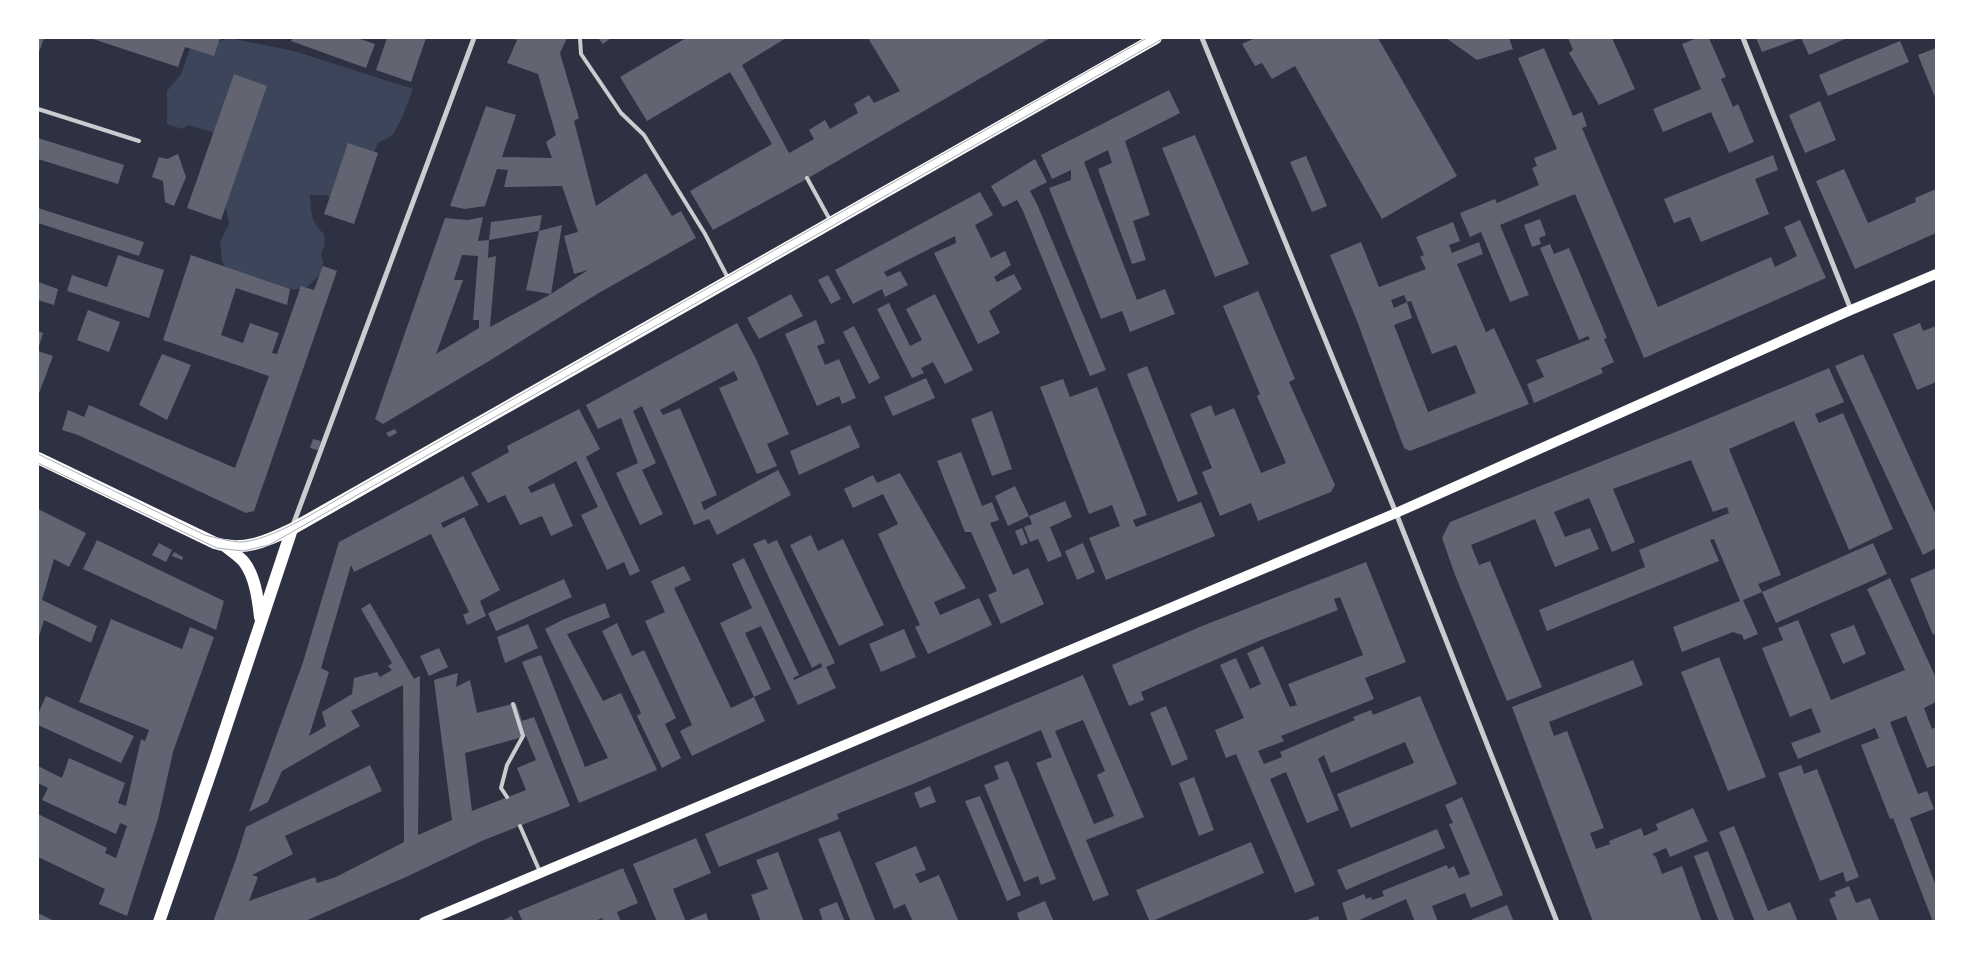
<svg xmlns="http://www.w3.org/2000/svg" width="1974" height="959" font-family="Arial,sans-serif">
  <rect width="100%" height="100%" fill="#2d3142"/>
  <path fill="#3c4559" d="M229,38L294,51L413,89L403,115L393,135L378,143L348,214L327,195H310C311,213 311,222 324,234L325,245L321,254L323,262L322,273L305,289H290L229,274L222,261L220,242L229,224L225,205V136L188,125L182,129L167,124V91L181,74L191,46L215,43Z"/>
  <path fill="#626471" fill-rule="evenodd" d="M38,38H44L38,55Z
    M90,38H220L214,56L185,47L178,67Z
    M293,38H357L375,44L366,68L291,41Z
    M387,38H426L411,82L376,70Z
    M511,38H567L560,53L579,118L574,121L596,206L646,173L672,216L681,211L696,238L597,294L489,361L383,424L375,419L445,218L468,220L483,217L478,241L489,240L488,258L496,256L490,327L551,294L588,270L574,274L564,236L578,232L562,186L504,187L508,170L497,169L485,206L465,209L450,206L486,106L516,115L502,157L552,158L546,142L556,135L538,74L507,63L517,40ZM462,255L478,256L473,320H479V328L436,354L463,280H454Z
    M598,38H611L603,44Z
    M686,38H786L742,65L789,153L814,139L809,130L825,120L830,129L858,113L854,104L869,95L874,103L900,91L868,38H1050L803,181L713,230L690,191L772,144L730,72L647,121L620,77Z
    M1255,38H1378L1457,176L1382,219L1295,66L1272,79L1262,63L1255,66L1242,44Z
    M1446,38H1509L1513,49L1477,60Z
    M1568,38H1612L1635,89L1599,105L1569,53L1573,50Z
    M1697,38H1709L1726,77L1721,79L1733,107L1738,104L1754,142L1729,153L1711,112L1663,132L1653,109L1701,89L1682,44Z
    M1756,38H1798V39L1762,52Z
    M1801,38H1847L1809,55Z
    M1900,41L1909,62L1828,96L1819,75Z
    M1544,48L1573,116L1582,112L1587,126L1582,128L1658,307L1771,257L1775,267L1797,256L1784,227L1800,220L1826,278L1644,358L1575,194L1500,225L1529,295L1510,302L1481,232L1470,237L1460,213L1495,199L1497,203L1539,185L1532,168L1537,166L1534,158L1557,149L1518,58Z
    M1936,48V100L1918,55Z
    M234,74L267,86L221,220L187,208Z
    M1169,90L1180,113L1125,141L1150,215L1133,221L1146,260L1132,264L1098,169L1112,163L1108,150L1084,162L1137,300L1165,289L1175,314L1130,332L1122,311L1101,319L1049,188L1071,180V170L1052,179L1041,155Z
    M1820,101L1836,140L1805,153L1789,115Z
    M1195,135L1249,264L1215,277L1162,148Z
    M38,138L124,165L118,184L38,159Z
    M348,143L378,153L354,224L324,214Z
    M178,154L186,177L174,206L165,202L163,181L152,177L159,157L167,159Z
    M1773,155L1778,170L1755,179L1769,214L1701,242L1690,217L1674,223L1664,199Z
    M1306,156L1327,206L1312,212L1290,162Z
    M1035,159L1047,182L1030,191L1037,204L1106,370L1090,376L1023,211L1017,200L1003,207L991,186Z
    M1844,169L1868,223L1916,202L1915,198L1936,189V233L1855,269L1816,181Z
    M980,192L993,215L975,225L991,258L1005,251L1011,265L994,277L997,282L1014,274L1022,289L989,311L1000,333L978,344L934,253L956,243L955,236L884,272L887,277L900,271L908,285L885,297L882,289L853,304L835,270Z
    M38,208L144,242L139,256L38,223Z
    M542,215L539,231L489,240L491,222Z
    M1540,219L1546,235L1539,238L1541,244L1532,247L1524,225Z
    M1453,222L1460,241L1449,245L1452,253L1479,242L1483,254L1457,264L1486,332L1494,328L1529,404L1410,451L1404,448L1357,321L1330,255L1361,242L1379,287L1426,269L1420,257L1424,255L1416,237ZM1404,295L1407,302L1411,301L1432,354L1456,345L1476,393L1428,412L1394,325L1412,318L1407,302L1394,308L1391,300Z
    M562,225L551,294L526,290L539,231Z
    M1550,244L1554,254L1569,248L1607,338L1604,339L1614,362L1601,368L1603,373L1534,403L1527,384L1544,377L1536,360L1590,339L1588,336L1579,340L1540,248Z
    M118,255L164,270L149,318L67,291L72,275L107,287Z
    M191,255L290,289L287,305L236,288L221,335L243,343L250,323L279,333L272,353L277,354L301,286L314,290L323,266L337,271L254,511L246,513L78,435L62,430L68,410L84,417L89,405L235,468L269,376L163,340Z
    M828,275L841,299L831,304L818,280Z
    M38,282L58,289L54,305L38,300Z
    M1258,291L1295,379L1289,382L1335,485L1331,492L1258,521L1251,503L1220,516L1202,472L1212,468L1190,414L1211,405L1215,416L1234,408L1261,473L1286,463L1257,396L1260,394L1223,306Z
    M791,294L803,316L759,339L747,318Z
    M935,294L973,370L945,384L933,362L921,368L924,373L912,378L877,309L889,303L910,346L922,340L906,309Z
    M88,310L120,322L109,352L77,340Z
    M816,320L825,343L817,346L825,365L839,359L856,398L842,404L839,396L817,406L785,334Z
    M737,323L756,359L789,434L767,444L777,466L757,474L719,388L738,380L734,371L660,410L663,415L680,408L717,495L701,502L704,510L778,470L791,495L717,535L709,519L694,525L642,406L633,411L656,463L642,470L663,514L640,525L616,473L638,463L621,418L598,429L586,405Z
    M1920,323L1923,331L1936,326V382L1917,390L1893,334Z
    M854,326L880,378L869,384L843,332Z
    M38,331L43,333L38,350Z
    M38,351L53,356L38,396Z
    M162,354L191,365L167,420L139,405Z
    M1863,354L1936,515V548L1923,555L1835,366Z
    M1147,366L1198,494L1178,502L1127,374Z
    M1829,368L1844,402L1815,414L1819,423L1843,413L1893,529L1849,550L1794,421L1729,449L1781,575L1758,584L1762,592L1743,600L1758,634L1744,640L1742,635L1733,632L1682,652L1673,627L1740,601L1714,539L1710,540L1719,561L1547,631L1539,610L1645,567L1639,550L1729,513L1727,507L1713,512L1691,460L1613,489L1635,542L1612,552L1589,498L1554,512L1565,537L1590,528L1599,549L1555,567L1535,519L1471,545L1479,565L1490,561L1542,687L1507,701L1455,575L1442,538L1450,522L1693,425Z
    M926,378L935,398L893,416L884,397Z
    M1063,379L1070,397L1097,387L1147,515L1133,520L1136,527L1201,502L1215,536L1106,580L1089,538L1120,526L1112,505L1089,514L1040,387Z
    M579,409L600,449L586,457L640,571L630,576L624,562L607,570L581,515L598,507L576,461L528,487L531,493L554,483L573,526L551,536L542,516L520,525L505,495L488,503L471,473L509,452L507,446Z
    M992,411L1012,469L992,476L971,419Z
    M850,425L860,447L799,475L790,451Z
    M395,429L397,433L389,437L386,433Z
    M313,439L321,441L318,450L310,448Z
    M961,452L982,506L992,502L999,520L990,523L1013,575L1028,568L1044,604L1001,624L988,595L997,591L971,532H965L937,461Z
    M900,473L966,588L934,602L940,615L979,598L992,625L928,654L915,627L920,625L878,534L898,524L883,494L853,508L844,489L873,475L877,483Z
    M463,476L479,505L441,523L443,528L464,517L500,590L480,601L486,616L467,625L463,615L469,612L431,534L354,572L351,565L321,668L329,672L309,736L326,726L322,712L352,694L354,678L377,672L380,677L392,670L388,666L392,663L361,609L370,603L414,679L420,676L418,835L452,820L434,680L458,673L456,687L470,680L477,713L516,703L522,721L534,717L570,806L484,840L406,877L303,922H213L236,859L246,827L370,765L382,791L285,836L293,854L252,875L258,877L249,901L315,877L317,883L336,877L404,842L403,685L351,711L360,726L282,771L268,802L249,812L303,662L339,542ZM526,736L536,760L517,768L526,790L472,811L465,753Z
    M1015,486L1029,516L1065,501L1072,517L1050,527L1062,556L1048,562L1038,539L1030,542L1024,527L1032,524L1029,516L1008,526L995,496Z
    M38,509L86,533L69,567L54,559L42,600L97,626L91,643L44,620L38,640Z
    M1022,528L1028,543L1021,546L1015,531Z
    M811,535L818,551L843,539L884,625L839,646L790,545Z
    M765,539L768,544L777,540L835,663L826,667L836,688L798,705L761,626L745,633L771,689L754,697L765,721L692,756L680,731L692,725L645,621L665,612L651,581L684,566L691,580L674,588L731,708L754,697L720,623L752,608L732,564L744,558L799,675L793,678L794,680L822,667L821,663L812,668L753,544Z
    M97,540L224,601L216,630L83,569Z
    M159,543L172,550L166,562L152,555Z
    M1083,543L1095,572L1077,580L1065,551Z
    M1873,543L1887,574L1776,623L1762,592Z
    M174,552L183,557L182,560L172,556Z
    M1366,562L1406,662L1365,678L1374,699L1281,736L1284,741L1258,751L1264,764L1282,757L1280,752L1355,720L1353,717L1371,710L1373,715L1420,696L1457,784L1351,828L1337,794L1414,763L1405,742L1331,773L1324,755L1318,759L1339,810L1307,823L1286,772L1270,779L1315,885L1295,893L1236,754L1226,758L1215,730L1244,718L1220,665L1236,658L1250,689L1261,684L1247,653L1263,646L1290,707L1297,705L1288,684L1363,655L1340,597L1334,599L1338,610L1261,640L1141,692L1144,700L1129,706L1112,665L1202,626Z
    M1936,568V633L1933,635L1910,579Z
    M1890,578L1936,678V702L1924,708L1932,729L1936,727V765L1927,768L1906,716L1890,722L1918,794L1927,791L1934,809L1910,818L1936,886V922H1933L1893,818L1890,819L1861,745L1879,738L1875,728L1798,759L1791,743L1821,732L1811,708L1790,717L1762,648L1783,640L1778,628L1798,620L1831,700L1905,670L1867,589Z
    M564,579L572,597L496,631L488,613Z
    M605,603L610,617L567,634L603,701L621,693L657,770L579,803L522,662L541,655L585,767L608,758L545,629L562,620Z
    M111,619L182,649L190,627L214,637L173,752L158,819L127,916L99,904L105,889L38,857V814L107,848L105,853L116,858L127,826L120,823L116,834L42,800L48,788L38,783V766L62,778L69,758L125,783L118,803L126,806L141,739L145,741L149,730L79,702Z
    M617,623L632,656L644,650L676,718L665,724L681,758L662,768L637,716L641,713L602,631Z
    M528,624L538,648L505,663L497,637Z
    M1854,625L1866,654L1843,664L1830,634Z
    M904,629L916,657L881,672L869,644Z
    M439,648L448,667L429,676L420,656Z
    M1719,657L1766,777L1728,791L1681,672Z
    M1633,660L1643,685L1549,722L1554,736L1567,731L1604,828L1590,833L1596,849L1610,844L1609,841L1641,828L1644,836L1658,830L1656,824L1693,808L1708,841L1670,857L1666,848L1652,854L1656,857L1662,874L1682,866L1702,922H1593L1512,707Z
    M1083,675L1144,817L1086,840L1109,895L1093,901L1036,763L1052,757L1041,730L913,784L837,814L839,819L719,867L705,834ZM1083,720L1105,771L1097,775L1114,816L1094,824L1055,731Z
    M46,696L134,736L121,763L38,725V714Z
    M1166,706L1188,759L1172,766L1150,713Z
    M1008,761L1056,879L1041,885L1038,876L1024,882L984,785L999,779L994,766Z
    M1801,765L1804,774L1817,769L1859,877L1846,882L1843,872L1820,881L1778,773Z
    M1194,777L1214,830L1199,836L1179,783Z
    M930,786L936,802L920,808L914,793Z
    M980,796L1021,895L1007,901L965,801Z
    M1462,797L1503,895L1471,908L1465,893L1432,906L1438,922H1415L1406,899L1355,922H1348L1342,903L1364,894L1366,899L1371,897L1372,900L1384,896L1382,891L1447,865L1448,869L1454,866L1459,878L1470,874L1449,824L1453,823L1445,805Z
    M1734,826L1768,911L1790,902L1798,922H1755L1719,832Z
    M1437,829L1445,848L1346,890L1337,870Z
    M840,831L876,922H851L818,839Z
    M696,838L711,873L673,889L686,922H657L633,864Z
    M1251,842L1264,873L1150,922L1136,890Z
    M916,846L926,870L915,874L920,883L939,875L959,922H913L905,904L894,909L875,863Z
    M1708,851L1735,922H1719L1694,856Z
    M778,852L804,922H761L751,895L768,889L756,860Z
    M623,868L638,903L617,912L621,922H604L602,918L593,922H523L518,911Z
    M1849,886L1856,903L1870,898L1880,922H1838L1829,899L1836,896L1834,892Z
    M1045,901L1054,922H1020L1017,913Z
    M837,902L845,922H823L819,909Z
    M1507,905L1514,922H1468V921Z
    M38,913L56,922H38Z
    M706,913L709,922H687V921Z
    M512,916L514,922H499Z
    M1318,916L1320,922H1304V921Z"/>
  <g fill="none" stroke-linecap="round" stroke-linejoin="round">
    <path stroke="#caccd0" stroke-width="4" d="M580,38L581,54L621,113L644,135L705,234L728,278
      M38,109L139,141
      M807,178L830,220
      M507,797L501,788L507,765L523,736L513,704
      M520,826L540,872"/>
    <path stroke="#caccd0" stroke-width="5" d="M1202,38L1396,513L1557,922
      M1743,38L1851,310
      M293,525L474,38"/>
    <path stroke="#fff" stroke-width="10" d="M424,922L1396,513L1851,310L1936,274"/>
    <path stroke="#fff" stroke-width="12" d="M38,458L215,543C243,552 267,541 292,529L1156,38
      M225,546C231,551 239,556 244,562C255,576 258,599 260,617
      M159,922L215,760L292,529"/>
    <path stroke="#abadb3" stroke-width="1" d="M38,454L205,535C217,538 228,541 239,542C270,543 335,500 364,484L1147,38
      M38,463L217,548L243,551L269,545L1164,38"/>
  </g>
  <rect width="1974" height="959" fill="none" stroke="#ffffff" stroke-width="78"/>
</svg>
